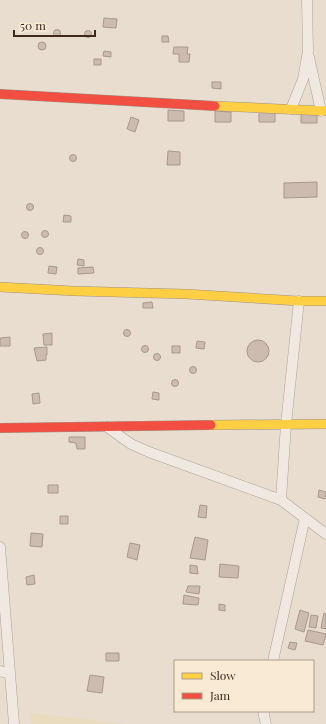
<svg xmlns="http://www.w3.org/2000/svg" width="326" height="724" font-family="'Playfair Display',serif">
  <rect width="100%" height="100%" fill="#e8ddce"/>
  <path fill="#e9dbbd" d="M31,713L124,724H31Z"/>
  <path fill="#ccbbae" stroke="#a9988c" d="M104,18L117,19L116,28L103,27Z
    M53.5 33a3.5 3.5 0 1 1 7 0a3.5 3.5 0 1 1-7 0Z
    M84.5 34a3.5 3.5 0 1 1 7 0a3.5 3.5 0 1 1-7 0Z
    M162,36H168L169,42H162Z
    M38 46a4 4 0 1 1 8 0a4 4 0 1 1-8 0Z
    M174,47H188L187,54H190L189,62H179V54H173Z
    M104,51L111,52V57L103,56Z
    M94,59H101V65H94Z
    M212,82H221V89L212,88Z
    M168,110L184,111V121H168Z
    M215,111L231,112V122H215Z
    M259,112H275V122H259Z
    M301,113H317V123H301Z
    M131,117L139,120L135,132L127,129Z
    M168,151L180,152V165H167Z
    M69.5 158a3.5 3.5 0 1 1 7 0a3.5 3.5 0 1 1-7 0Z
    M317,182V197L284,198V183Z
    M26.5 207a3.5 3.5 0 1 1 7 0a3.5 3.5 0 1 1-7 0Z
    M64,215L71,216V222H63Z
    M41.5 234a3.5 3.5 0 1 1 7 0a3.5 3.5 0 1 1-7 0Z
    M21.5 235a3.5 3.5 0 1 1 7 0a3.5 3.5 0 1 1-7 0Z
    M36.5 251a3.5 3.5 0 1 1 7 0a3.5 3.5 0 1 1-7 0Z
    M78,259L84,260V266L77,265Z
    M49,266L57,267L56,274L48,273Z
    M93,267L94,273L78,274V268Z
    M152,302L153,308H143V303Z
    M123.5 333a3.5 3.5 0 1 1 7 0a3.5 3.5 0 1 1-7 0Z
    M52,333V345H44L43,334Z
    M10,337V346H0V338Z
    M247 351a11 11 0 1 1 22 0a11 11 0 1 1-22 0Z
    M197,341L205,342L204,349L196,348Z
    M141.5 349a3.5 3.5 0 1 1 7 0a3.5 3.5 0 1 1-7 0Z
    M172,346H180V353H172Z
    M47,347V355H46V360L37,361L34,348Z
    M153.5 357a3.5 3.5 0 1 1 7 0a3.5 3.5 0 1 1-7 0Z
    M189.5 370a3.5 3.5 0 1 1 7 0a3.5 3.5 0 1 1-7 0Z
    M171.5 383a3.5 3.5 0 1 1 7 0a3.5 3.5 0 1 1-7 0Z
    M153,392L159,393V400L152,399Z
    M39,393L40,403L33,404L32,394Z
    M69,437H85V449H77L76,443L69,442Z
    M48,485H58V493H48Z
    M319,490L326,492L325,499L318,497Z
    M200,505L207,506L206,518L198,517Z
    M60,516H68V524H60Z
    M31,533L43,534L42,547L30,546Z
    M195,537L208,540L205,560L190,558Z
    M130,543L140,545L137,560L127,557Z
    M220,564L239,566L238,578L219,577Z
    M190,565L197,566L198,574L190,573Z
    M34,575L35,584L27,585L26,577Z
    M188,586H200L199,594L186,592Z
    M184,595L199,598L198,605L183,604Z
    M219,604L225,605V611L219,610Z
    M300,610L309,613L304,632L295,629Z
    M324,613L326,614V629L321,628Z
    M311,615L318,616L316,628L309,627Z
    M308,630L326,634L323,645L305,641Z
    M290,642L297,643L295,650L288,648Z
    M106,653H119V661H106Z
    M90,675L104,677L102,693L87,691Z"/>
  <g fill="none" stroke-linecap="round" stroke-linejoin="round">
    <g stroke="#ada296" stroke-width="11">
      <path id="street" d="M309,57L321,111
        M291,109L303,79L308,51L307,0
        M299,301L286,424L281,500L326,534
        M107,427L131,444L149,452L281,500
        M0,547L14,724
        M273,661L305,518
        M0,671L10,674
        M264,711V716L266,724"/>
    </g>
    <g stroke="#9d9286" stroke-width="10">
      <path id="slow" d="M215,106L326,111
        M0,287L74,291L186,294L299,301H326
        M211,425L326,424"/>
    </g>
    <g stroke="#9d9286" stroke-width="10">
      <path id="jam" d="M0,94L215,106
        M0,428L211,425"/>
    </g>
    <use href="#street" stroke="#efe9e1" stroke-width="10"/>
    <use href="#slow" stroke="#ffcf43" stroke-width="9"/>
    <use href="#jam" stroke="#f24e42" stroke-width="9"/>
  </g>
  <rect x="174" y="660" width="140" height="52" fill="#f9ead4" stroke="#ae9d8b"/>
  <rect x="182" y="673" width="20" height="6" fill="#ffcf43" stroke="#ae9d8b"/>
  <text x="210" y="680" font-size="12" fill="#3e291d">Slow</text>
  <rect x="182" y="693" width="20" height="6" fill="#f24e42" stroke="#ae9d8b"/>
  <text x="210" y="700" font-size="12" fill="#3e291d">Jam</text>
  <path d="M14 30v6h81v-6" fill="none" stroke="#3e291d" stroke-width="2"/>
  <text x="20" y="30" font-size="12" fill="#3e291d" stroke="#f9ead4" stroke-width="3" paint-order="stroke">50 m</text>
</svg>
